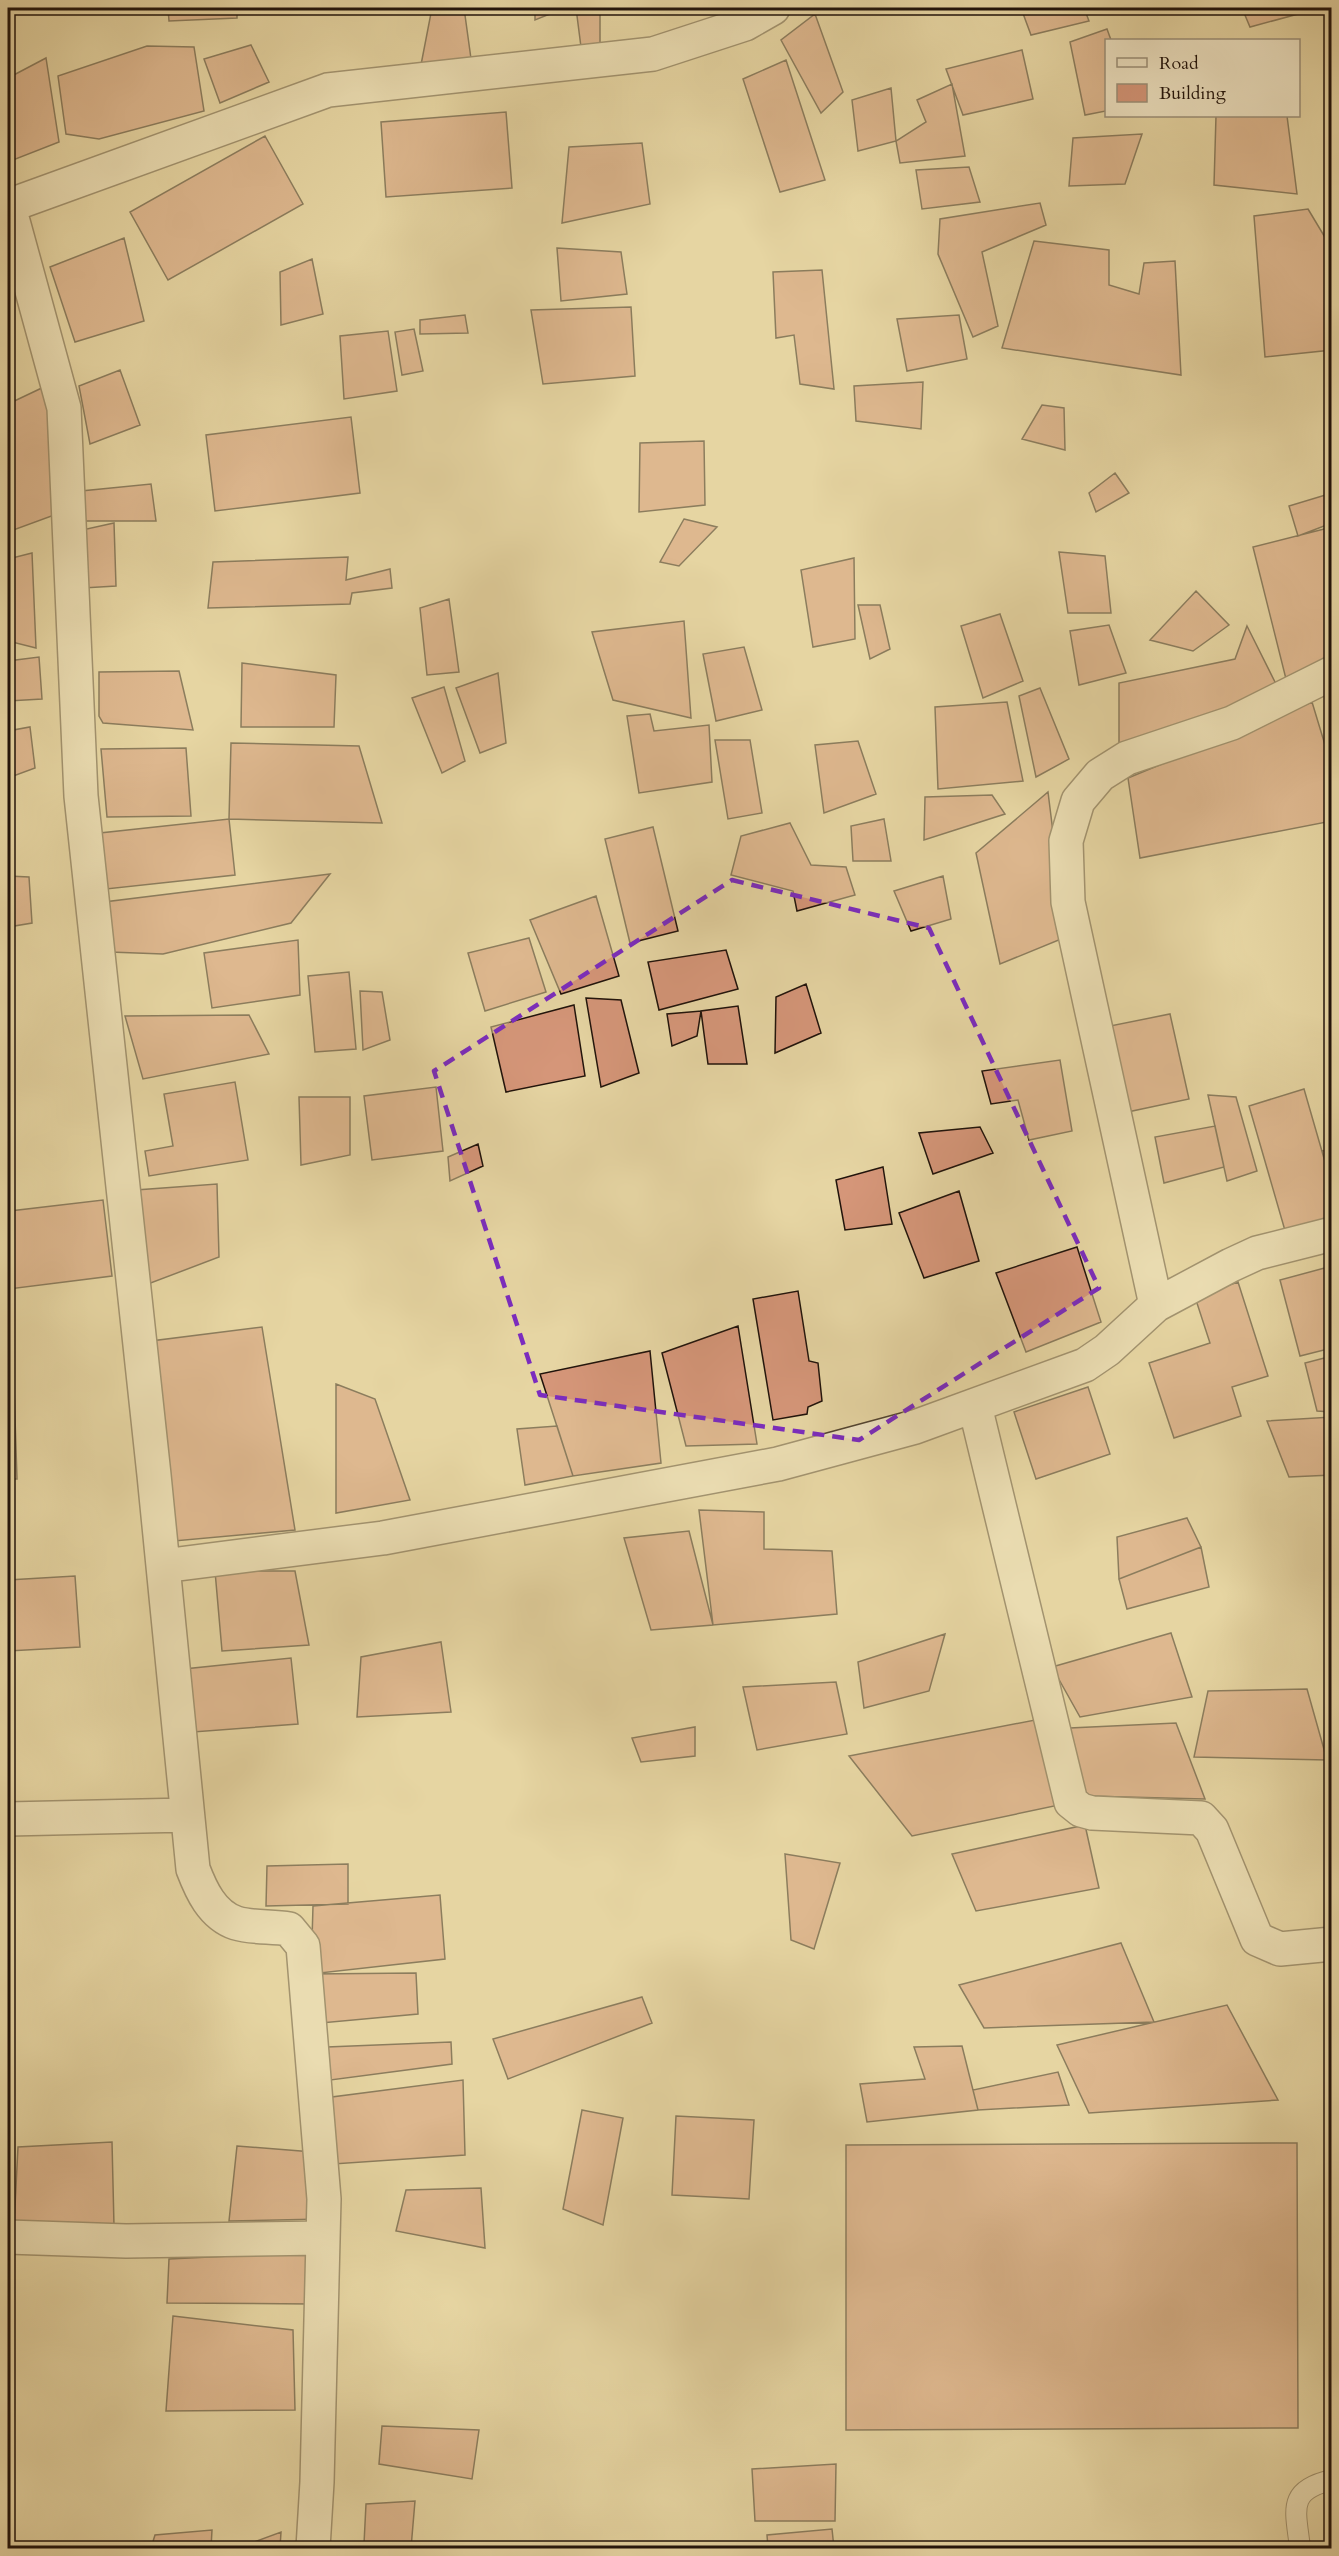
<svg xmlns="http://www.w3.org/2000/svg" width="1339" height="2556" font-family="Cardo,serif">
  <rect width="100%" height="100%" fill="#e6d5a3"/>
  <filter id="stains"><feTurbulence type="fractalNoise" baseFrequency=".00333" numOctaves="4"/><feColorMatrix values="0 0 0 0 .2 0 0 0 0 .09 0 0 0 0 .02 0 0 0 .5 -.17"/></filter>
  <radialGradient id="worn" r=".72"><stop offset=".6" stop-color="#630" stop-opacity="0"/><stop offset="1" stop-color="#630" stop-opacity=".3"/></radialGradient>
  <path fill="#d59679" stroke="#20130b" stroke-width="1.5" d="M168,8H237V18L169,21Z
    M445,8H464L472,66L420,70L431,13Z
    M535,8H560V10L535,20Z
    M576,8H600V45L581,47Z
    M1021,8H1084L1089,21L1031,35Z
    M1242,8H1300L1302,13L1250,27Z
    M815,14L843,92L821,113L781,40Z
    M1107,29L1111,40H1106V111L1085,115L1070,42Z
    M251,45L269,82L220,103L204,59Z
    M147,46L194,47L204,111L99,139L66,134L58,76Z
    M1022,50L1033,99L963,115L946,69Z
    M46,58L59,142L8,162V78Z
    M786,60L825,180L780,192L743,79Z
    M952,84L965,156L900,163L896,141L926,122L917,100Z
    M891,88L896,141L858,151L852,100Z
    M506,112L512,188L386,197L381,122Z
    M1216,116H1287L1297,194L1214,185Z
    M1142,134L1125,184L1069,186L1073,138Z
    M265,136L303,204L168,280L130,212Z
    M642,143L650,204L562,223L569,147Z
    M969,167L980,202L922,209L916,170Z
    M1040,203L1046,225L982,252L998,326L973,337L938,254L940,219Z
    M1308,209L1332,249V350L1265,357L1254,216Z
    M124,238L144,321L75,342L50,267Z
    M1034,241L1109,250V285L1139,294L1144,263L1175,261L1181,375L1002,348Z
    M557,248L621,252L627,294L561,301Z
    M312,259L323,314L281,325L280,272Z
    M822,270L834,389L800,384L794,335L776,338L773,272Z
    M631,307L635,376L543,384L531,310Z
    M465,315L468,333L420,334V320Z
    M959,315L967,359L907,371L897,319Z
    M414,329L423,371L402,375L395,332Z
    M388,331L397,391L344,399L340,336Z
    M120,370L140,425L90,444L79,386Z
    M923,382L921,429L856,421L854,386Z
    M46,386L57,514L8,532V404Z
    M1042,405L1064,408L1065,450L1022,439Z
    M351,417L360,493L215,511L206,435Z
    M704,441L705,505L639,512L640,443Z
    M1115,473L1129,493L1096,512L1089,493Z
    M151,484L156,521H76L81,491Z
    M1332,493V523L1298,536L1289,506Z
    M684,519L717,527L679,566L660,562Z
    M114,523L116,586L83,588L82,530Z
    M1332,527V663L1287,683L1253,547Z
    M1059,552L1105,556L1111,613H1068Z
    M32,553L36,648L8,641V559Z
    M348,557L346,580L390,569L392,588L352,593L350,604L208,608L213,562Z
    M854,558L855,639L813,647L801,570Z
    M1196,591L1229,625L1193,651L1150,640Z
    M449,599L459,672L427,675L420,608Z
    M858,605H880L890,649L870,659Z
    M1000,614L1023,681L983,698L961,626Z
    M684,621L691,718L613,700L592,632Z
    M1109,625L1126,673L1079,685L1070,631Z
    M1247,626L1278,688L1119,756V683L1235,659Z
    M744,647L762,710L716,721L703,654Z
    M39,657L42,699L8,701V661Z
    M242,663L336,675L334,727H241Z
    M179,671L193,730L103,723L99,716V672Z
    M498,673L506,743L480,753L456,688Z
    M444,687L465,761L442,773L412,698Z
    M1040,688L1069,759L1036,777L1019,696Z
    M1007,702L1023,781L938,789L935,707Z
    M1312,702L1332,768V821L1140,858L1128,778Z
    M650,714L654,731L709,725L712,782L639,793L627,716Z
    M30,727L35,768L8,778V731Z
    M715,740H750L762,813L728,819Z
    M858,741L876,794L824,813L815,745Z
    M231,743L359,746L382,823L229,819Z
    M186,748L191,816L107,817L101,749Z
    M1048,792L1066,937L1000,964L976,853Z
    M992,795L1005,814L924,840L925,797Z
    M229,819L235,875L106,889L100,833Z
    M884,819L891,861H853L851,826Z
    M790,823L811,865L846,867L855,895L797,911L793,891L731,875L741,836Z
    M653,827L678,931L630,943L605,839Z
    M330,874L291,923L163,954L110,952L104,902Z
    M8,876L29,877L32,923L8,927Z
    M943,876L951,919L911,931L894,891Z
    M596,896L619,976L561,994L530,920Z
    M529,938L546,992L485,1011L468,953Z
    M298,940L300,995L212,1008L204,953Z
    M726,950L738,989L659,1010L648,962Z
    M349,972L356,1049L315,1052L308,976Z
    M806,984L821,1033L775,1053L776,997Z
    M360,991L382,992L390,1040L363,1050Z
    M586,998L621,1000L639,1073L601,1087Z
    M574,1005L585,1076L506,1092L491,1027Z
    M738,1006L747,1064H708L701,1011Z
    M701,1011L697,1036L672,1046L667,1014Z
    M1170,1014L1189,1099L1118,1114L1100,1028Z
    M249,1015L269,1054L143,1079L125,1016Z
    M1060,1060L1072,1131L1029,1140L1018,1100L991,1104L982,1071Z
    M235,1082L248,1160L149,1176L145,1151L173,1146L164,1094Z
    M436,1087L443,1151L372,1160L364,1096Z
    M1304,1089L1332,1186V1221L1286,1234L1249,1106Z
    M1208,1095L1236,1097L1257,1171L1227,1181Z
    M299,1097H350V1155L301,1165Z
    M1215,1126L1224,1167L1164,1183L1155,1137Z
    M980,1127L993,1153L933,1174L919,1133Z
    M478,1144L483,1166L450,1181L448,1157Z
    M1332,1150V1186L1322,1151Z
    M883,1167L892,1224L845,1230L836,1180Z
    M217,1184L219,1257L148,1284L136,1190Z
    M959,1191L979,1261L924,1278L899,1213Z
    M103,1200L112,1276L9,1289L10,1211Z
    M1077,1247L1101,1322L1026,1352L996,1273Z
    M1332,1266V1348L1300,1356L1280,1280Z
    M1238,1282L1268,1376L1232,1387L1241,1416L1174,1438L1149,1363L1210,1343L1195,1297Z
    M798,1291L809,1361L818,1363L822,1401L808,1407L807,1414L773,1420L753,1299Z
    M738,1326L757,1444L686,1446L662,1353Z
    M262,1327L295,1530L174,1541L151,1341Z
    M650,1351L661,1463L573,1476L540,1374Z
    M1332,1356V1412L1317,1411L1305,1363Z
    M336,1384L375,1399L410,1500L336,1513Z
    M14,1387L17,1479H8V1388Z
    M1088,1387L1110,1454L1036,1479L1014,1412Z
    M1332,1417V1475L1289,1477L1267,1421Z
    M557,1426L573,1476L525,1485L517,1429Z
    M699,1510L764,1512V1549L832,1551L837,1614L713,1625Z
    M1187,1518L1201,1547L1119,1579L1117,1537Z
    M689,1531L713,1625L651,1630L624,1538Z
    M1201,1547L1209,1587L1127,1609L1119,1579Z
    M215,1571H295L309,1645L222,1651Z
    M75,1576L80,1647L8,1651V1580Z
    M1171,1633L1192,1697L1080,1717L1052,1667Z
    M945,1634L929,1691L864,1708L858,1662Z
    M441,1642L451,1712L357,1717L361,1657Z
    M291,1658L298,1724L193,1732L184,1669Z
    M836,1682L847,1734L757,1750L743,1687Z
    M1307,1689L1327,1760L1194,1757L1208,1691Z
    M1035,1720L1059,1805L912,1836L849,1756Z
    M1176,1723L1205,1799L1085,1796L1070,1728Z
    M695,1727V1756L641,1762L632,1738Z
    M1085,1825L1099,1888L976,1911L952,1854Z
    M785,1854L840,1863L814,1949L791,1940Z
    M348,1864V1904L266,1906L267,1866Z
    M440,1895L445,1959L311,1974L313,1906Z
    M1121,1943L1154,2022L984,2028L959,1985Z
    M416,1973L418,2014L310,2024L311,1974Z
    M642,1997L652,2023L508,2079L493,2039Z
    M1227,2005L1278,2100L1089,2113L1057,2045Z
    M451,2042L452,2064L323,2081L327,2047Z
    M962,2046L978,2110L867,2122L860,2084L925,2079L914,2047Z
    M1058,2072L1069,2105L978,2110L973,2090Z
    M463,2080L465,2155L333,2164L332,2097Z
    M582,2110L623,2118L603,2225L563,2209Z
    M676,2116L754,2120L749,2199L672,2195Z
    M112,2142L114,2226H14L18,2147Z
    M1297,2143L1298,2428L846,2430V2145Z
    M237,2146L313,2152L322,2219L229,2221Z
    M481,2188L485,2248L396,2231L406,2190Z
    M315,2252L311,2304L167,2303L169,2259Z
    M173,2316L293,2330L295,2410L166,2411Z
    M382,2426L479,2430L472,2479L379,2464Z
    M836,2464L835,2521H755L752,2469Z
    M415,2501L411,2548L364,2544L366,2504Z
    M832,2529L834,2548H768L767,2535Z
    M212,2530L211,2548H151L155,2535Z
    M281,2532L280,2548H238Z"/>
  <g fill="none" stroke-linecap="round" stroke-linejoin="round">
    <g stroke="#524431" stroke-width="22">
      <path id="service" d="M1300,2548C1296,2511 1286,2490 1332,2480"/>
    </g>
    <g stroke="#524431" stroke-width="36">
      <path id="minor" d="M8,203L64,408L81,796L154,1475L193,1869C201,1890 212,1915 236,1923C252,1928 272,1926 289,1929L303,1946L324,2199L317,2482L313,2548
        M8,206L328,90L653,54L745,24L773,8
        M1156,1305L1068,902L1066,841L1078,801L1100,775L1127,758L1232,723L1332,673
        M975,1406L1071,1802L1081,1810L1092,1813L1201,1818L1212,1830L1257,1939L1280,1949L1332,1944
        M163,1566L383,1538L778,1464L915,1427L1085,1365L1107,1350L1156,1305L1231,1265L1257,1253L1332,1234
        M8,1819L187,1815
        M8,2237L126,2241L323,2238"/>
    </g>
    <use href="#service" stroke="#efe4c3" stroke-width="20"/>
    <use href="#minor" stroke="#efe4c3" stroke-width="33"/>
  </g>
  <path d="M0 0H1339V2556H0ZM732,880L929,928L1099,1288L859,1440L540,1395L434,1071Z" fill="#e6d5a3" fill-opacity=".55" fill-rule="evenodd"/>
  <path fill="none" stroke="#7b2cbf" stroke-width="4.5" stroke-dasharray="12 8" stroke-linejoin="round" d="M732,880L929,928L1099,1288L859,1440L540,1395L434,1071Z"/>
  <rect width="1339" height="2556" fill="none" stroke="#e6d5a3" stroke-width="30"/>
  <rect x="9" y="9" width="1321" height="2538" fill="none" stroke="#20130b" stroke-width="3"/>
  <rect x="15" y="15" width="1309" height="2526" fill="none" stroke="#20130b" stroke-width="1.5"/>
  <rect x="1105" y="39" width="195" height="78" fill="#efe4c3" stroke="#9c9079" stroke-width="1.5"/>
  <rect x="1117" y="58" width="30" height="9" fill="#efe4c3" stroke="#9c9079" stroke-width="1.5"/>
  <text x="1159" y="69" font-size="18" fill="#20130b">Road</text>
  <rect x="1117" y="84" width="30" height="18" fill="#d59679" stroke="#9c9079" stroke-width="1.5"/>
  <text x="1159" y="99" font-size="18" fill="#20130b">Building</text>
  <rect width="100%" height="100%" filter="url(#stains)"/>
  <rect width="100%" height="100%" fill="url(#worn)"/>
</svg>
